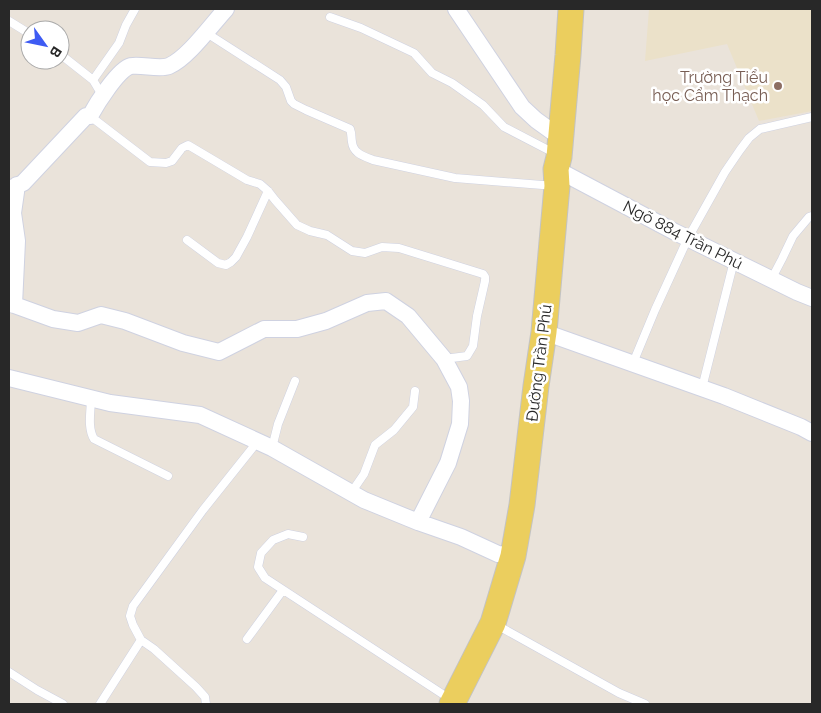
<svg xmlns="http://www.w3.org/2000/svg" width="821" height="713" font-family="Raleway,sans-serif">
  <rect width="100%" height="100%" fill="#eae3da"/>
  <path fill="#ebe1c9" d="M649,9H812V111L759,121L727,44L645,61Z"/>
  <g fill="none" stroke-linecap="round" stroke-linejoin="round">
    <g stroke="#cfd2e1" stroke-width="9">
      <path id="service" d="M330,17L361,28L414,53L432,73L452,83L483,105L504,127L556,154
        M9,21L30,34
        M205,32L280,80L286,87L291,101L294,104L306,110L350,129C352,134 351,137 352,142C353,153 363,156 373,160L455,178L555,186
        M60,54L93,80L102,95
        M93,80L119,43L126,25L135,9
        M90,116L150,162L166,163L172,161L182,148L188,145L247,180L260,184L268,191L275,200L297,225L310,231L327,235L352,251L365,253L382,247L399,248L483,274L485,277V281L477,316L473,346L467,356L444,359
        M187,240L218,263L226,265L231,262L236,257L247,237L268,191
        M771,280L782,259L793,236L809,217L812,216
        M633,363L655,310L688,238L725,172L740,150L749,138L760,129L812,117
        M702,388L734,261
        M91,398C91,411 87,427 94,439L168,476
        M272,448L278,424L295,381
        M351,493L364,474L375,445L394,430L413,407L415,391
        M303,537L288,534L273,540L261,553L258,567L265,578L450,699
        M495,624L619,693L645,704
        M247,639L283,590
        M9,672L37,690L63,704
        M100,704L141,640
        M206,704L205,697L196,687L154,649L141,640L133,625L130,616L133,606L203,510L258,441"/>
    </g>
    <g stroke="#cfd2e1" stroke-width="18">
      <path id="minor" d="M456,9L522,107L536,120L561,138
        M556,169L675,232L797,292L812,298
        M9,189L23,183L86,116H90C96,105 118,69 131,66C142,64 159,70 169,66C188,58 212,24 226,9
        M9,303L53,319L78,323L101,315L125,321L183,343L219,352L264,329H297L326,321L367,303L386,301L408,316L444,359L459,387L461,401L460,424L448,463L418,522
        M14,305L17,241L13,213L17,185
        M544,332L724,396L801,427L812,433
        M9,378L110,403L200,415L272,448L364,500L418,522L461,537L498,554L513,556"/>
    </g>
    <g stroke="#c3c3c3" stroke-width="27">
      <path id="primary" d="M452,704L493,623L513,556L522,505L536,386L544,332L557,186L556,169L559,157L568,55L571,9"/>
    </g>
    <use href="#service" stroke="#fff" stroke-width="8"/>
    <use href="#minor" stroke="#fff" stroke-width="16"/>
    <use href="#primary" stroke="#ebce5e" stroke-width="25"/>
  </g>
  <circle fill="#8d6e63" stroke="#fff" stroke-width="2" cx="778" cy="86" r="5"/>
  <g text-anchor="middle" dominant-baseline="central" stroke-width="5" stroke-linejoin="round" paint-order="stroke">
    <g font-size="16" fill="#785e54" stroke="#fff" text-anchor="end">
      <text x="768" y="77">Trường Tiểu<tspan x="768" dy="18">học Cẩm Thạch</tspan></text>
    </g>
    <g font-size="16" fill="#282828" stroke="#fff">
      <text transform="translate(683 235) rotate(27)">Ngõ 884 Trần Phú</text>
      <text transform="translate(539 363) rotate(-83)">Đường Trần Phú</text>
    </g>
  </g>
  <rect width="821" height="713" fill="none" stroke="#282828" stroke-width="20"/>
  <g transform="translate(45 45) rotate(123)"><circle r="24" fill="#ffffff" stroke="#a9a9a9"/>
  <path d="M0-4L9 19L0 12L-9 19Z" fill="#3e5bf3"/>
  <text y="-8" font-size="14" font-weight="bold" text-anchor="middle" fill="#282828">B</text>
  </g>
</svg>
